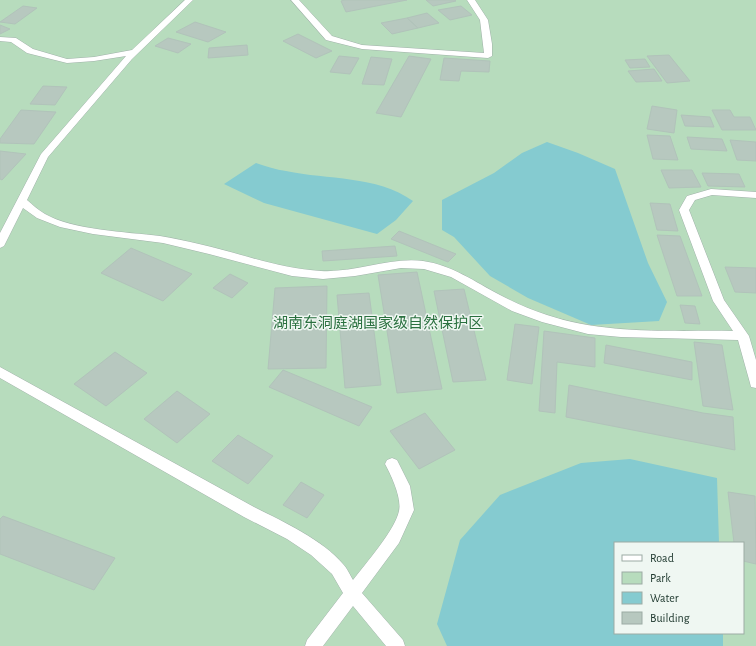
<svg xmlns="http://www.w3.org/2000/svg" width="756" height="646" font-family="'Alegreya Sans','Noto Sans SC',sans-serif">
  <rect width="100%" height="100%" fill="#deeae4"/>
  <path fill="#b7dcbd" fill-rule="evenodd" d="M0,0H756V646H0ZM615,543H743V633H615Z"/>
  <path fill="#85cbd0" d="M547,142L578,153L615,169L648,263L667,302L659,321L591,325L528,298L490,276L454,237L442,230V200L494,173L522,153Z
    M256,163C266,166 276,170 286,171C328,180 376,175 413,201L396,220L377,234L264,203L224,184Z
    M630,459L717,478L719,543H615V633H723V646H447L437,624L460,540L500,495L581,463Z"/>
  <path fill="#b7c8bf" stroke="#b1c3ba" d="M345,0H407L346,12L341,1Z
    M426,0H455L456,1L433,6Z
    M23,6L37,8L15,24L0,22Z
    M461,6L472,15L450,20L438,10Z
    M427,13L439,23L418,28L407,18Z
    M407,18L418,28L392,34L381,23Z
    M195,22L226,32L208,42L176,32Z
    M0,25L10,29L0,34Z
    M298,34L332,51L316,58L283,41Z
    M168,38L191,44L178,53L155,46Z
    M247,45L248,55L208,58L209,48Z
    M669,55L690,81L667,83L647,56Z
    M339,56L359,58L350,74L330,72Z
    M409,56L431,59L401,117L376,113Z
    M371,57L392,59L384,85L362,84Z
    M444,58L490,61L489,72L461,71L459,81L440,80Z
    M645,59L650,67L630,68L625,60Z
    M654,69L662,81L636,82L628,71Z
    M43,86L67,87L55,105L30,104Z
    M652,106L677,110L674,133L647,129Z
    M21,110L56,112L34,144L0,143V139Z
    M712,110H730L734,117H750L756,130H722Z
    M681,115L710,117L714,127L685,126Z
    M647,135L670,136L678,160L653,159Z
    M687,137L722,139L727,151L691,149Z
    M730,140L756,142V161L737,160Z
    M0,151L26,154L2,180L0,179Z
    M661,170H692L701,187L669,188Z
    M702,173L739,174L745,187L708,186Z
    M650,203L670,204L678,231L657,230Z
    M399,231L456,254L448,262L391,239Z
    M657,235L680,236L702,296H677Z
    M395,246L397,256L323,261L322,251Z
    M131,248L192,274L163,301L101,273Z
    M725,267L756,268V293L735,292Z
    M417,272L442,389L397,393L378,275Z
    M230,274L248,283L232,298L213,288Z
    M327,286L326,368L268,369L275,288Z
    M464,289L486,380L453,382L434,291Z
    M369,293L381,385L345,388L337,295Z
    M680,305L695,306L700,324L685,323Z
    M515,324L539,327L532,384L507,380Z
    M544,331L595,338V367L557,362L555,413L539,411Z
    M694,342L722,345L733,410L703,406Z
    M606,345L692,362V380L604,363Z
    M115,352L147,373L106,406L74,384Z
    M283,370L372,407L359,426L269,387Z
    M569,385L703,413L733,417L735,450L566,417Z
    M177,391L210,414L177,443L144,419Z
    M425,413L455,450L419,469L390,431Z
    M238,435L273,456L248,484L212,461Z
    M301,482L324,495L307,518L283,505Z
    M728,492L755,496L756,564L743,561V543H734Z
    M3,516L115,558L94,590L0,554V519Z"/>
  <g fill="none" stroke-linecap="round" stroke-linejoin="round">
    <g stroke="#a1b2aa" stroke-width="1">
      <path id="street" d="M185,0H193L132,59L48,157L27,200C33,205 38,210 45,214C73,230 126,232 160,236C173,238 186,241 199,244C240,253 279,269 321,271C355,273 389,257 423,261C452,265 475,282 500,295C515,303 531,310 547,315C607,335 672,330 733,331L713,301L679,210L687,196L711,189L756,192V198L712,195L695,200L689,210L724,300L749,336L756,360V388L751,387L750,383L738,340L621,337L588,334L542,322L512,311L451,277L424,269L401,268L355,276L323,279L292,276L209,254L163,243L93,234L60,227L37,218L23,208L4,246L0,248V233L41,154L126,56L94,61L67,63L27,53L11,42L0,41V37L16,38L33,49L67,59L94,57L132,50Z
        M291,0H299L332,36L362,45L484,53L480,20L467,0H475L488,20L492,44V56L488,58L362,49L326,40Z
        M0,367L254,507C282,521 323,540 343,564C347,568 350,575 353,580C366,563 395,530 399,511C402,498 391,475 385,464L387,460L392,458L397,460L410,486L414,510L399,543L362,593L403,640L405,646H386L353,606L323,646H305L307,640L343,593L332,574L311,555L287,539L244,517L0,378Z"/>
    </g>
    <use href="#street" fill="#fff" fill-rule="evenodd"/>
  </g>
  <g text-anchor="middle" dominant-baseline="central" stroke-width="3" stroke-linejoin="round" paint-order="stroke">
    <g font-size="15" fill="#2a703f" stroke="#eff7f2">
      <text x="378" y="323">湖南东洞庭湖国家级自然保护区</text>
    </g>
  </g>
  <rect x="614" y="542" width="130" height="92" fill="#eff7f2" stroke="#9caba4"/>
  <rect x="622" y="555" width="20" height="6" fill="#ffffff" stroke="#9caba4"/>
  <text x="650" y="562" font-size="12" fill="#203a30">Road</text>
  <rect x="622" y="572" width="20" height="12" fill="#b7dcbd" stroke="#9caba4"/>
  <text x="650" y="582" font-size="12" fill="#203a30">Park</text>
  <rect x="622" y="592" width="20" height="12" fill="#85cbd0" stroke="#9caba4"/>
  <text x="650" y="602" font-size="12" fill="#203a30">Water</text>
  <rect x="622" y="612" width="20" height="12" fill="#b7c8bf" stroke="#9caba4"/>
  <text x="650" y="622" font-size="12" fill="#203a30">Building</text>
</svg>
